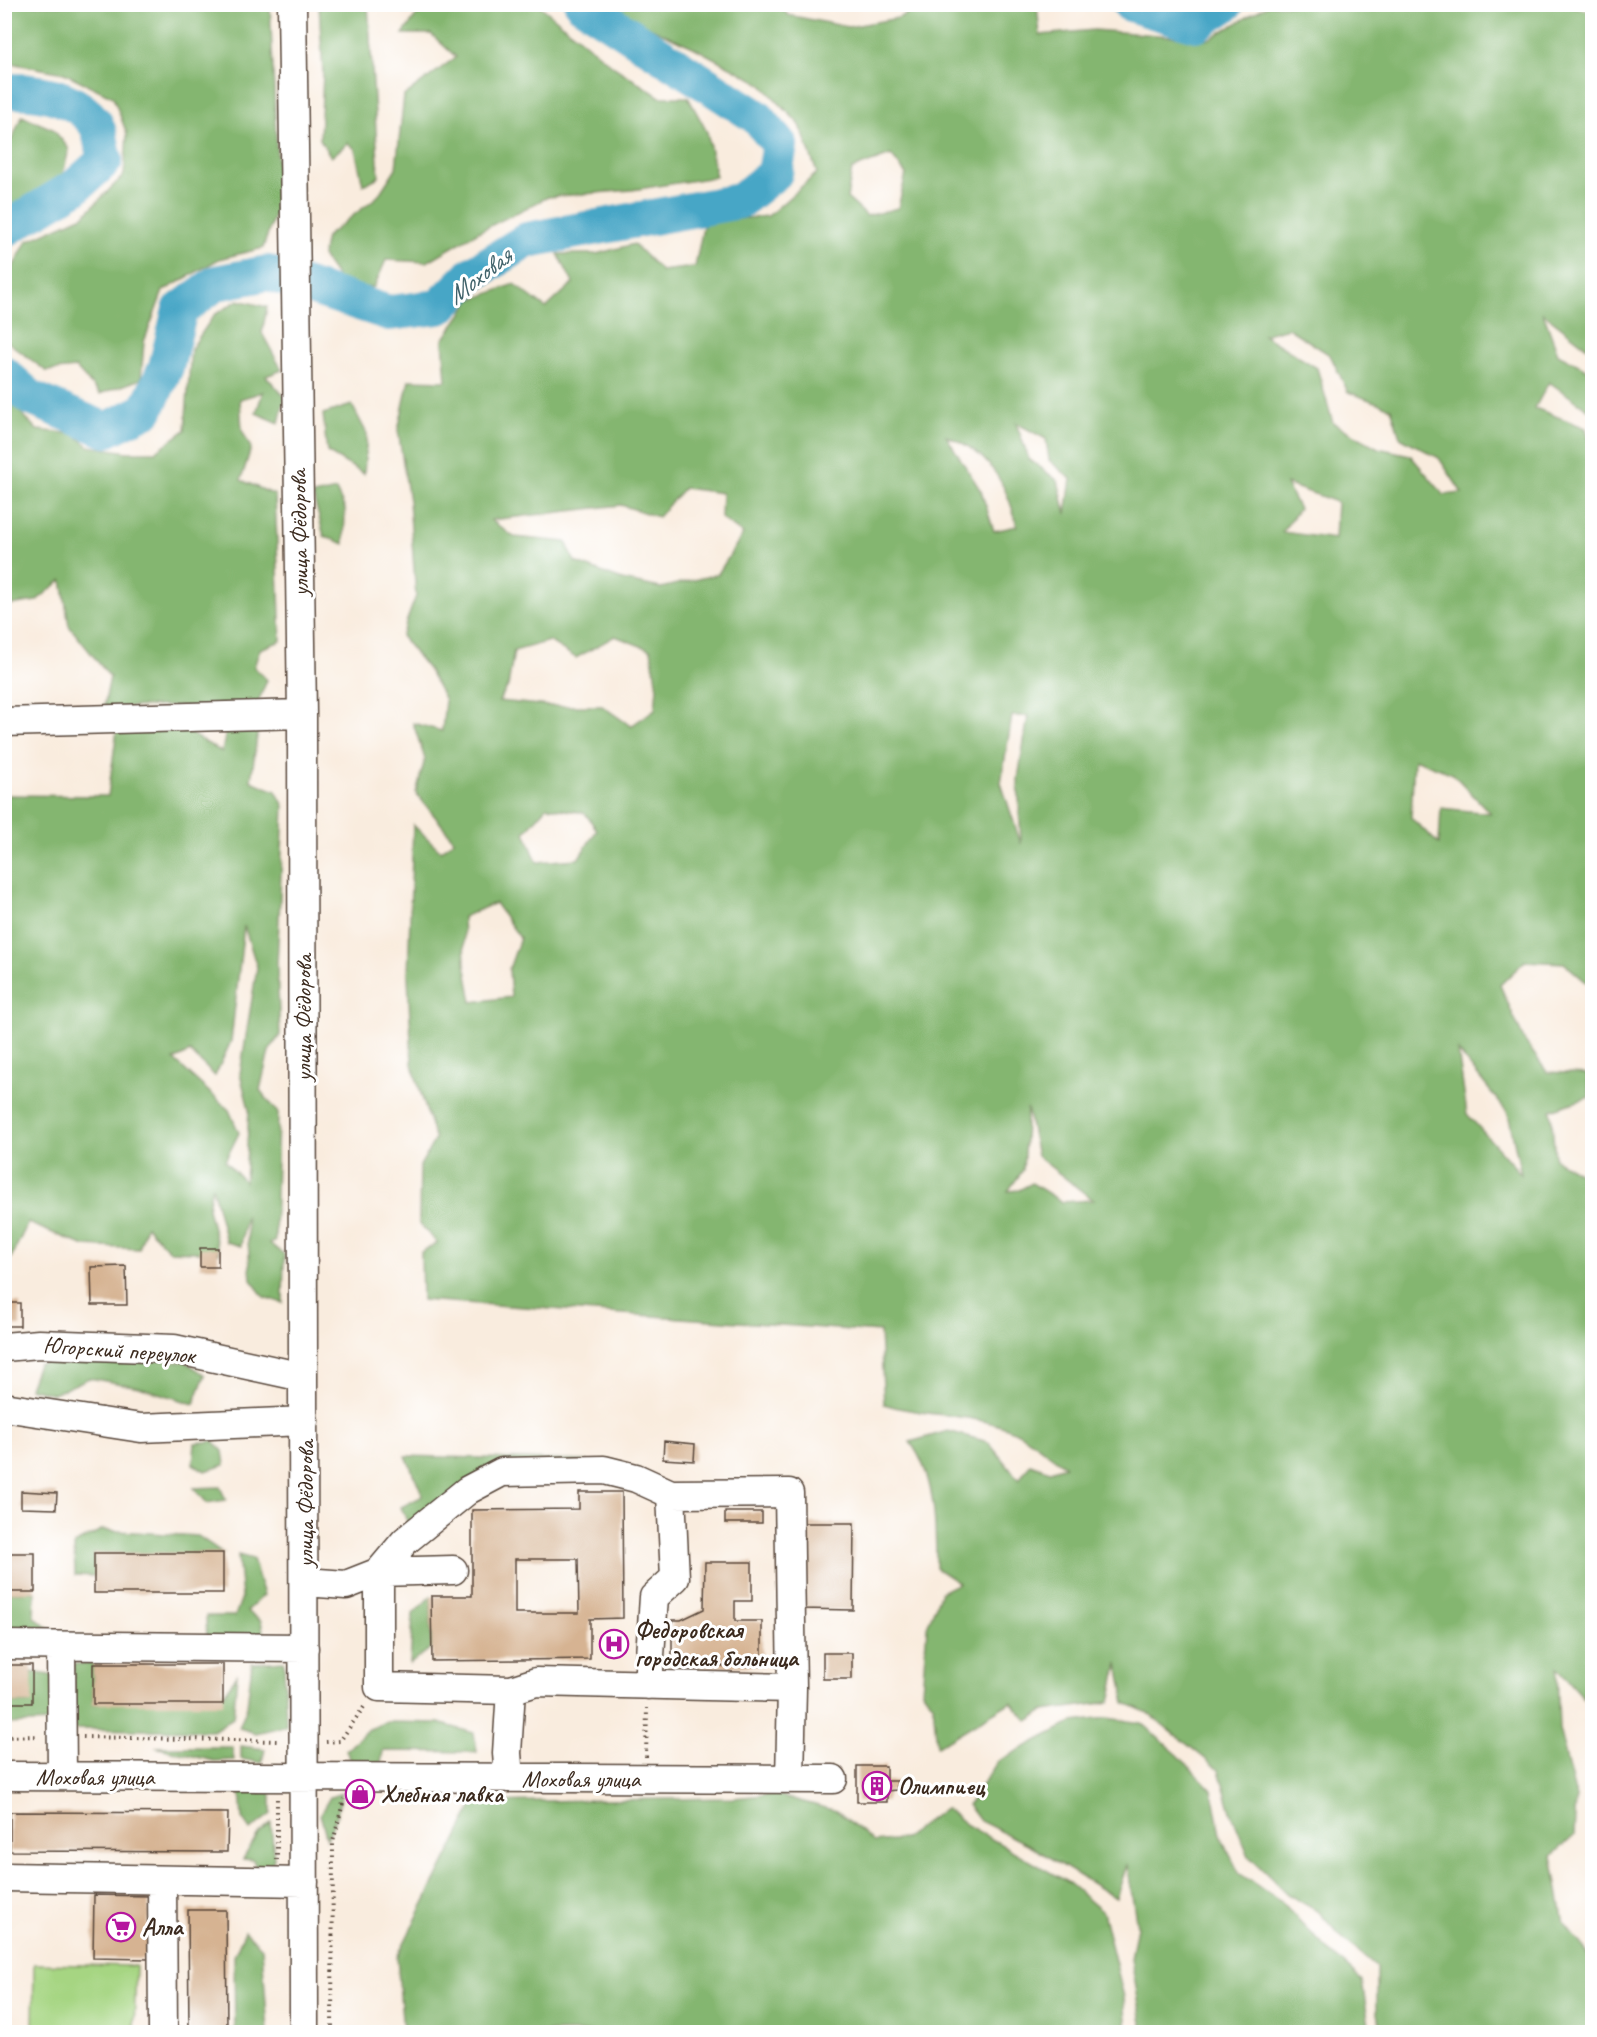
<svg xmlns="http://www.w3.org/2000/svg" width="1597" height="2037" font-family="Caveat,sans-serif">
  <rect width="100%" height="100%" fill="#fff"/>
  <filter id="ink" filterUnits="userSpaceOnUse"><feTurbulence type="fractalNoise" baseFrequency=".0167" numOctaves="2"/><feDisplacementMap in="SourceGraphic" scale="12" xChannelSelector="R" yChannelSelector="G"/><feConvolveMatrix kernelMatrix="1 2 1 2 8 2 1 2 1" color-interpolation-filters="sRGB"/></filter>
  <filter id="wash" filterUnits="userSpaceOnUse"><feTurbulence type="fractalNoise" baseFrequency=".008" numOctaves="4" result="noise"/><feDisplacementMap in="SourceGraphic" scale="24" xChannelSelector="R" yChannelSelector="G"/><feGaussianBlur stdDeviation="1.35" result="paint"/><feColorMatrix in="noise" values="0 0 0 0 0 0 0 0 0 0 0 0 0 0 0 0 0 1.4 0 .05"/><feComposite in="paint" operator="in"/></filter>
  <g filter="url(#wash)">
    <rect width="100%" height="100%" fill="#f9ecde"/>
    <path fill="#a6d582" stroke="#708050" stroke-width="1.5" d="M34,1964L136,1966L134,2032H33Z"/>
    <path fill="#84b670" stroke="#607047" stroke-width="1.5" fill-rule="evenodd" d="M1566,4L1592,12V351L1543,313L1558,354L1592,372V412L1549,382L1535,408L1586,428L1592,449V987L1564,963L1525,961L1500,985L1524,1040L1547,1072L1587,1074L1590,1097L1551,1110L1555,1159L1592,1181V1575L1588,1578L1592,1584V1707L1557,1668L1559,1729L1576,1797L1574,1836L1552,1856L1564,1924L1592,1959V2032H1382L1377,2014V1967L1339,1935L1319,1912L1287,1894L1249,1856L1232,1815L1219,1770L1148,1713L1125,1703L1118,1663L1110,1702L1044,1711L1028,1721L1011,1702L937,1747L933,1704L922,1691L927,1627L941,1592L959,1583L936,1568C936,1526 936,1476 910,1442L948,1431L988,1442L1019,1480L1030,1464L1050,1471L1065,1466C1047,1454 1027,1435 1007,1428C968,1413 924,1417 884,1404L880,1332L422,1300L421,1252L437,1243L419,1223L420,1166L435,1139L412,1064L408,976L413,825L441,851L454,840L416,793L425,759L413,723L442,731L445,700L428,669L401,636L416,596L409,501L398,430L409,380L446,381L443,340L471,300L514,284L546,308L573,283L558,254H596L634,244L661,271L695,267L704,222L768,216L817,173L800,125L760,83L693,47L609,9L606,5H779L788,15L848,27L898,18L924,5H1037L1040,35L1094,30L1209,39L1268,5ZM891,155L906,174L898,208L867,216L847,198L852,169ZM1288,328L1330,355L1348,392L1391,408L1400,437L1439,458L1462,493L1444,495L1410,455L1378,448L1333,423L1317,368L1263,335ZM1016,423L1046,439L1049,460L1071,479L1066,514L1058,481L1029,459ZM946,436C989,451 1007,484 1017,526L994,531L981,491ZM1286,484L1337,502L1335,539L1282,532L1299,509ZM684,488L722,493L721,518L743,534L718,574L661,588L622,580L575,562L566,542L514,537L491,520L621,505L658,517ZM615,636L651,650L657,688L655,709L631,726L602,706H550L499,701L508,686L514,651L549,641L576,658ZM1012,716H1028L1018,779L1021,844L1001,783ZM1414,759L1453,774L1490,813L1441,808L1439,844L1411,818ZM547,807L585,813L597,830L578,859L537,862L525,832ZM495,903L520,938L509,969L511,997L472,1002L465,964L463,917ZM1458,1051L1508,1113L1521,1174L1467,1114ZM1027,1108L1037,1156L1093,1200L1062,1202L1032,1183L1019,1190L1008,1191L1023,1170Z
      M4,5H270L279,201L263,248L219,259L163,291L144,342L141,379L100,394L76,368L46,371L5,340V282L27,241L83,216L124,175L127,134L113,97L64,73L5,62Z
      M319,5H368L379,177L363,185L355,149L348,143L331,157L320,139L323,73Z
      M424,5H539L614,67L660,97H688L707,132L716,177L632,190L548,197L480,231L427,262L386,260L374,287L345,289L322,256L326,237L378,196L396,168L404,96L456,57L431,34H403Z
      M22,116L53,129L69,149L63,174L42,196L5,217V139H12Z
      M238,300L267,307L262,333L282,370L266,376L285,397L279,423L256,413L263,392L240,399L242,430L251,448L241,480L275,495L281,641L260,649L254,667L267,680L257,705L104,707L110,677L69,626L62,580L36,601L11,605L4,576V401H10L37,430L74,434L89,446L128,452H155L185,430L191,349L214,315Z
      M352,405L367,434L364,474L327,452L323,414Z
      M336,490L345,509L344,544L324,536L313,495Z
      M227,726L258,729L251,781L276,791L284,806L277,966L280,1035L269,1051L260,1090L278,1113L275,1242L269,1243L284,1254L283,1303L264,1297L251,1280L246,1215L241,1246L226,1242L212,1186L208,1208L219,1253L170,1251L146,1226L139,1249L85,1246L28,1223L6,1268L4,795L108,796L117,729L186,731L222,752ZM244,926L257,967L240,1074L249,1109L245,1182L225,1161L239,1133L229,1110L174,1060L190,1052L215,1076L231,1041Z
      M82,1356L186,1362L205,1375L194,1404L139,1387L89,1378L54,1394L29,1388L38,1364Z
      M214,1441L223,1451L225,1465L205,1471L193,1464L195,1443Z
      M406,1456L587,1461L490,1476L409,1526L401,1507L423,1496Z
      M220,1487L226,1500L207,1503L194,1488Z
      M101,1530L198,1536L223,1553H94V1576L75,1575L74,1544Z
      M238,1555L253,1559L264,1595L247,1611L261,1621L264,1637L207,1641L206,1616H235L242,1597Z
      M4,1592H35L34,1617L58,1635H5Z
      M431,1596V1648L410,1664L413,1614Z
      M284,1661L286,1726L256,1733L239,1728L247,1706L252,1663Z
      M74,1664H93V1704L223,1695L237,1675L233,1718L213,1731L74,1729Z
      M32,1672L55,1676L54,1722L5,1724L4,1703H28Z
      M1107,1718L1141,1723L1178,1755L1212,1790L1220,1835L1239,1873L1281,1902L1327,1949L1362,1981L1370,2032H1141L1142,2022L1131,1959L1137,1926L1127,1865L1116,1898L1029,1845L980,1821L968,1805L998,1761L1073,1722Z
      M387,1722L439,1723L474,1733L477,1752L383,1751L379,1774L353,1764L346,1751L367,1730Z
      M241,1746L265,1749L262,1763L241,1759Z
      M155,1747H232L234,1760L214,1761Z
      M240,1790L271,1793V1814L250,1830L242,1818Z
      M342,1793L337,1815L327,1839L320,1814L330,1797Z
      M774,1794L837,1811L874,1842L904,1839L945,1808L967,1825L1069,1883L1103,1912L1124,1997L1127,2032H403L397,1957L475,1802L733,1798Z
      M271,1823L274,1858L270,1868L257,1870L253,1860L243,1859L258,1834Z
      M245,1931L262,1948L268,2032H235L234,1956Z"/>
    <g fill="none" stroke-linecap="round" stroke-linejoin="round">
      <path stroke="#47a6c6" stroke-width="36" d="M1130,4L1196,24L1226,4
        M4,91C37,90 74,95 95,123C101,132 102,150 105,160L75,187L4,230
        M4,374L31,398L106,430L146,410L166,367L180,310L216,283L268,273L389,313L439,307L470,276L527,240L740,201L775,173L780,145L757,117L582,4"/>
    </g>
    <g id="blocks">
      <path fill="#d6b392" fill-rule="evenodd" d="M200,1248H218V1267H200Z
        M126,1266L127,1305H92L91,1267Z
        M5,1303H20V1326H5Z
        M664,1441L695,1444L694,1461L663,1459Z
        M21,1491L57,1493L56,1509L21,1508Z
        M579,1492H622L623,1618L590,1619V1659L432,1661L431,1596H472V1510L579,1509ZM515,1559H578L579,1613H515Z
        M725,1512H762V1523H725Z
        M802,1523H854L853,1610L801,1609Z
        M5,1553H35V1592H5Z
        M94,1553H223V1593H94Z
        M705,1562H752V1601H735V1621H762V1666H672V1620H681L704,1609Z
        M823,1653H852V1679H823Z
        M93,1664H223V1704H93Z
        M4,1665H32V1703H4Z
        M857,1766H886V1781H897V1790L887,1791V1802H857Z
        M365,1789V1799H355V1790Z
        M10,1812L228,1813L227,1852L10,1851Z
        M94,1895L149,1896L148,1959L93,1958Z
        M188,1910H226L227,2032H189Z"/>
    </g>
  </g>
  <g filter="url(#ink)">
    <use href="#blocks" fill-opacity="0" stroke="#58473b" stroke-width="1.5"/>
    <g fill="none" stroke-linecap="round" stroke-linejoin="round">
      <g stroke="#58473b" stroke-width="31">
        <path id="minor" d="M292,4L302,714L304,2032
          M4,722L302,714
          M4,1347L39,1344L174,1349L303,1377
          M4,1407L141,1428L304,1421
          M305,1582L346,1585L379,1572L453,1570
          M4,1645L304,1648
          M61,1646L62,1776
          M648,1685L654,1597L675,1578L671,1494
          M4,1776L833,1779
          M509,1778L507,1753L511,1690
          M790,1779L792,1688L789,1493L671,1494L636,1478L604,1470L502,1472L468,1490L405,1541L379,1572V1687L511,1690L536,1682L792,1688
          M4,1877L304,1882
          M162,1880L163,2032"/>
      </g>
      <path stroke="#58473b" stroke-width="4" stroke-dasharray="1.5 4.5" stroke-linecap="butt" d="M4,1737L40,1736
        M83,1737L280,1741
        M326,1742L340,1741L366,1704
        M646,1757L647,1708
        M277,1799V1860
        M332,2032L333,1842L344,1799"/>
      <use href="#minor" stroke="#fff" stroke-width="28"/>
    </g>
  </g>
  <defs>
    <g id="hospital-ring" transform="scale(1.5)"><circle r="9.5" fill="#fff" stroke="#b5179e" stroke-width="1.5"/><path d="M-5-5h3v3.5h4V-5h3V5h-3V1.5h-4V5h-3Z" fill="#b5179e"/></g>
    <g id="building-ring" transform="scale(1.5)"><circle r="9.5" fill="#fff" stroke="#b5179e" stroke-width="1.5"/><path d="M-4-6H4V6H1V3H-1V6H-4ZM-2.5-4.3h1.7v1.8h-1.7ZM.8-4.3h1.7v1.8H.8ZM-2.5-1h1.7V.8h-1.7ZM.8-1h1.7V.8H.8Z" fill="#b5179e"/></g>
    <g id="shop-ring" transform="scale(1.5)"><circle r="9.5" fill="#fff" stroke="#b5179e" stroke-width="1.5"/><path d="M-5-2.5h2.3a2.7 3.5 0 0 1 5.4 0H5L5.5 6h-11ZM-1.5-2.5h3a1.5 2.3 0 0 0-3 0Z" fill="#b5179e"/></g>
    <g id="supermarket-ring" transform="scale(1.5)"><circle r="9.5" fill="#fff" stroke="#b5179e" stroke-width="1.5"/><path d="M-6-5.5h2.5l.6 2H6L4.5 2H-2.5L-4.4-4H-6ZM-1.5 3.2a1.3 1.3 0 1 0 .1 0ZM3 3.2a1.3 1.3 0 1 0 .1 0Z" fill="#b5179e"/></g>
  </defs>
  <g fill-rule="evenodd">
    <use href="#hospital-ring" x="614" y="1644"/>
    <use href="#building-ring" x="877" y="1786"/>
    <use href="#shop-ring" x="360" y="1794"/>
    <use href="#supermarket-ring" x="121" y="1927"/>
  </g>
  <g text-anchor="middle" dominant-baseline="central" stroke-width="6" stroke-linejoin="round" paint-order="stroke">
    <g font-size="24" fill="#3b2a1e" stroke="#fff">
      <text transform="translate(299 533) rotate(-91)">улица Фёдорова</text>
      <text transform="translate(303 1018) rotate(-90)">улица Фёдорова</text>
      <text transform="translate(119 1350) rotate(4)">Югорский переулок</text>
      <text transform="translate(305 1504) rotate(-90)">улица Фёдорова</text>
      <text x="95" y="1777">Моховая улица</text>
      <text x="581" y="1779">Моховая улица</text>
    </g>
    <g font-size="24" font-weight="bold" fill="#3b2a1e" stroke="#fff" text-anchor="start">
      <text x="635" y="1630">Федоровская<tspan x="635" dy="28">городская больница</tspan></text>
      <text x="898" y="1786">Олимпиец</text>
      <text x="381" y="1794">Хлебная лавка</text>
      <text x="142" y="1927">Алла</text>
    </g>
    <g font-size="26" font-style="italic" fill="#40626a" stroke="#fff">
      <text transform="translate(479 276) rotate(-38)">Моховая</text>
    </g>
  </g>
  <rect width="1597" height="2037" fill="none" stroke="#fff" stroke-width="24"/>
</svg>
